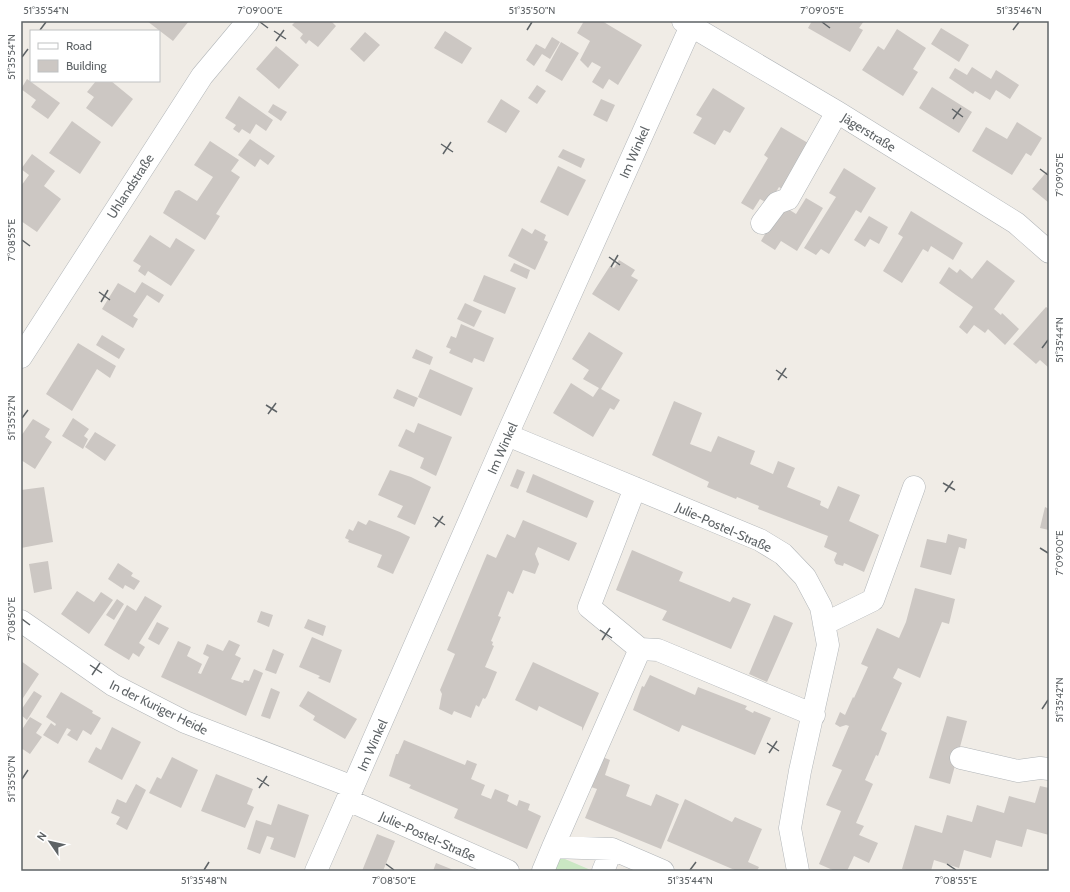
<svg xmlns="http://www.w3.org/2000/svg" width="1070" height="892" font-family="Cabin,sans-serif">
  <rect width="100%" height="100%" fill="#f0ece6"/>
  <path fill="#cae7c3" d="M558,856L593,871H551Z"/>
  <path fill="#ccc7c3" d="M147,21H189L173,41Z
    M296,21H331L336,26L318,47L309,40L306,44L300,38L303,34L292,25Z
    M584,21H602L642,45L618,85L609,79L603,89L592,82L601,67L592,62L588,68L580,60L590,41L577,33Z
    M812,21H864L859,28L863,30L850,52L808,28Z
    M941,28L969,45L959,62L931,44Z
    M897,29L926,48L913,69L918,72L903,96L862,70L878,46L884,50Z
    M445,31L472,48L462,64L434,48Z
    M365,32L380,45L364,62L350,49Z
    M552,37L560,42L550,59L542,54L534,66L526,60L536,44L545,49Z
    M561,42L579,53L562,81L545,71Z
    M276,46L299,65L279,89L256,69Z
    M972,67L991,79L996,70L1019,85L1010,99L996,90L990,100L975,91L973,94L949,78L955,68L967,75Z
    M27,79L60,103L48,119L31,107L36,100L21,89Z
    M96,81H111L133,99L112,127L86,108L94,97L87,92Z
    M537,85L546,91L537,104L528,98Z
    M932,87L972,112L959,133L919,108Z
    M713,88L745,108L730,133L724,130L715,145L693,133L702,118L696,115Z
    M239,96L273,120L266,131L256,124L250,134L242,129L239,133L233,129L236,125L225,118Z
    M501,99L520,111L506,133L487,122Z
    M601,99L615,105L607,122L593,115Z
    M273,104L287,112L281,121L268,112Z
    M72,121L101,142L80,174L49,153Z
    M1017,122L1042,138L1031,156L1026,153L1012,175L972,151L986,127L1007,139Z
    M781,127L813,146L786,192L779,187L769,204L760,199L753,210L741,203L768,158L764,155Z
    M250,139L275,156L268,165L260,159L255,167L238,155Z
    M210,141L239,160L231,171L240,177L216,214L220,216L205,240L163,213L175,191L179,190L197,201L213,177L194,165Z
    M563,149L585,159L581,168L558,157Z
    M32,154L55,171L44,186L61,199L37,232L21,221V186L29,175L21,169Z
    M558,166L586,180L568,216L540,202Z
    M844,168L876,188L861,213L856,210L829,254L821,249L816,255L804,248L836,197L829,193Z
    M1049,169V203L1032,189Z
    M806,198L823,208L797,251L781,241L775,250L761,241L782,205L796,214Z
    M911,211L963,243L953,260L931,246L928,252L923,249L902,283L883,271L903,237L898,234Z
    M869,216L888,227L879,244L870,239L865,247L854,240Z
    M522,228L532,234L535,229L546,235L544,240L548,242L535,270L508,256Z
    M150,235L170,248L176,238L195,250L171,286L148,271L145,276L138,271L141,266L133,261Z
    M619,260L635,270L631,276L638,280L619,311L592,294L610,266L614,268Z
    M987,260L1015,281L994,309L1001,315L1002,313L1019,329L1005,345L988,329L985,333L974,325L967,334L959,327L973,307L939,283L949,267L957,273L960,269L972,279Z
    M514,263L530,270L527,279L510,271Z
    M484,275L516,288L505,314L473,301Z
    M142,282L164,295L159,303L147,295L133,316L138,319L133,328L102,309L118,283L135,293Z
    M465,303L482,311L474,327L457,319Z
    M1046,307L1049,309V368L1040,360L1036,364L1013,344Z
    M461,324L494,338L484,362L474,358L472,363L449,353L451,349L446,347L451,336L456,338Z
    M589,332L623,353L601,389L620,400L614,410L610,408L593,437L553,413L571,383L593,397L599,388L583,379L589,370L572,359Z
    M102,335L125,349L119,359L96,345Z
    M78,343L116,366L110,378L97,369L72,411L46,394Z
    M416,349L433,357L430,365L412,358Z
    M430,369L473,388L461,416L418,397Z
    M397,389L418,398L414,407L393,398Z
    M674,401L702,413L690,444L711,452L718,436L755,451L750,464L773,474L778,461L795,468L787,487L821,501L820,505L828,509L838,486L860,495L849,521L879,535L864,572L844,563L843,566L836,564L834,560L837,553L824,547L828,536L758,509L759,506L737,497L736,499L707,487L709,482L652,455Z
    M73,418L89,429L84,436L88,439L83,449L62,436Z
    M33,419L50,429L45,437L52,442L35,469L21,460V436Z
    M418,423L452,437L436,476L420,468L424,458L398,446L406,429L414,433Z
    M95,432L116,445L105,461L85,447Z
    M517,469L525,472L518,489L510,486Z
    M390,470L411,477L431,487L415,525L397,517L403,506L378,495Z
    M533,474L594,501L587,518L526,492Z
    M44,487L53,542L21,548V490Z
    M1045,507L1049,509V530L1040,528Z
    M369,520L400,532L410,537L393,574L377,567L382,555L348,542L349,540L345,538L349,529L353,531L358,521L366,525Z
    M523,520L577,543L569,561L538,547L535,554L539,564L535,574L523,570L513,594L508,591L498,616L501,617L491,641L493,642L492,645L494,646L485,667L497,672L487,696L485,699L483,698L479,707L476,705L471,718L454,711L452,715L439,709L442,694L440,690L455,654L447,650L487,554L496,558L507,534L515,538Z
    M948,534L967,539L965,549L959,547L951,575L920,567L927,539L946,543Z
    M632,550L683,572L679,581L730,602L733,597L751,604L731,649L662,620L667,611L616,590Z
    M48,561L52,589L34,593L29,564Z
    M118,563L133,573L131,576L140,581L134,590L125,585L123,589L108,579Z
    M915,588L955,599L949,624L942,622L920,678L898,668L893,678L902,683L881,730L887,733L878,756L876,755L865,780L873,784L856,823L864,826L859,835L878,843L869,863L854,856L847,871H835L819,864L841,811L826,805L842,770L832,766L849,726L846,725L840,727L835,724L840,712L845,715L853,697L854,698L868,667L861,664L877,628L899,638L906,622Z
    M77,591L94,602L101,592L113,600L89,634L61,614Z
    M145,596L162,606L139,643L145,647L139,657L133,653L129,660L104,645L127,605L136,611Z
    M117,599L124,604L114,620L106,615Z
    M261,611L273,615L269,627L257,622Z
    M774,615L793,623L767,682L749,674Z
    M308,619L326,626L323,636L304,628Z
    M157,622L169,628L159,645L148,639Z
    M312,637L342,650L330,683L318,678L320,676L299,667Z
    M229,640L240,645L235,655L241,658L231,679L243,683L244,680L249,681L254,669L263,673L246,716L161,677L178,641L191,647L187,656L202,664L198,673L201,674L209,657L203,654L207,644L223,651Z
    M273,649L284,654L276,674L265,670Z
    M21,661L39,674L21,701Z
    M533,662L599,693L582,731V727L561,717L539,706L537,711L515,700Z
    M650,675L695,695L698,687L747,706L745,709L753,713L754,711L771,718L755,755L682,725L679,732L633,710L642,686L644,687Z
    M271,688L280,692L270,719L261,716Z
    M34,691L42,696L27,720L21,715V710Z
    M308,691L357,719L345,739L313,720L315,716L299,706Z
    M61,692L93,711L92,713L101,718L91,735L83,730L77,741L67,735L71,730L67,728L58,744L43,735L51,723L55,726L56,724L46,717Z
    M947,716L967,721L950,784L929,778Z
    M30,717L42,724L36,733L42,737L30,754L21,748V731Z
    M112,727L141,742L122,780L88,762L96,747L101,750Z
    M404,740L465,765L467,760L477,764L471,779L485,785L481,795L491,799L495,789L509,795L507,801L517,806L519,800L530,804L528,810L541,816L527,849L454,818L458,809L409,788L411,785L389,776L396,754H398Z
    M600,756L610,760L605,775L630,785L626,796L651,806L656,794L679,804L661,849L585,818L597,789L588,786Z
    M172,757L198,770L181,808L149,793L157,777L161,779Z
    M216,774L253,789L247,804L254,807L245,828L201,811Z
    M136,784L146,790L127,830L116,824L120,817L111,813L117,799L126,803Z
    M1040,786L1049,788V835L1027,829L1022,847L996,840L991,858L964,850L959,868L934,860L931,871H911L902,869L915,825L942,833L947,815L972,822L977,805L1004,813L1009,796L1035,803Z
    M685,799L732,822L735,817L762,829L748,862L759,867L757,871H737L667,841Z
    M278,804L309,815L295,858L270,849L274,838L267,836L260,854L247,849L256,820L271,825Z
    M377,834L395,841L383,871H362Z
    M436,863L456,871H433Z"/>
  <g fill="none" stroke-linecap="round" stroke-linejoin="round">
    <g stroke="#b1b5b8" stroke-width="23">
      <path id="minor" d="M683,21L837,112L1016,223L1049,252
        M762,223L777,203L788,199L837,112
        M21,357L202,76L248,21
        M507,435L760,540L783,554L805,577L821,607L828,645L800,771L790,828L798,871
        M21,621L113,685L185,722L353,787
        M824,624L873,600L914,487
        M640,649L658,650L814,715
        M961,758L1018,771L1040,768L1049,769
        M348,800L508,871
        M553,847L640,649L589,607L635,488
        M316,871L507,435L691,26
        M543,871L553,847L612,849L663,871
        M603,871L612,849"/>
    </g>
    <use href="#minor" stroke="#fff" stroke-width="22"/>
  </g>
  <path fill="none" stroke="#5e6366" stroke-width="1.5" d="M260,22L268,28M822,22L830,28M40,30L46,22M527,30L532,22M1013,30L1019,22M274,31L286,39M276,41L284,30M22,57L28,49M952,109L963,117M953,119L961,108M441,144L453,152M443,154L451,142M1040,169L1048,175M22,240L30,246M609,257L620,265M611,267L618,255M99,292L110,300M101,302L108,290M1042,348L1048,340M776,370L787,378M778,380L786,368M266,405L277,412M268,414L276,403M22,418L28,410M943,483L955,490M945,492L953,481M433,517L445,525M435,527L443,516M1040,548L1048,553M22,619L30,625M600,630L612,638M602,640L610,628M90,665L102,673M92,675L100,663M1042,709L1048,700M767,743L779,751M769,753L777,741M257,778L269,786M22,779L28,770M259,788L267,776M386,864L394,870M947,864L956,870M204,870L209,862M690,870L696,862"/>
  <g text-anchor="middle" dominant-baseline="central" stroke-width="4" stroke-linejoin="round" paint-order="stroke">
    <g font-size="13" fill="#5e6366" stroke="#fff">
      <text transform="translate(869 132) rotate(32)">Jägerstraße</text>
      <text transform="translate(634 152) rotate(-66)">Im Winkel</text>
      <text transform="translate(130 186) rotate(-57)">Uhlandstraße</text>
      <text transform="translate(502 448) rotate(-66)">Im Winkel</text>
      <text transform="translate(724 527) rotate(24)">Julie-Postel-Straße</text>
      <text transform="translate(159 707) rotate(26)">In der Kuriger Heide</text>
      <text transform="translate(372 745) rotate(-66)">Im Winkel</text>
      <text transform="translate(428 836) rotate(24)">Julie-Postel-Straße</text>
    </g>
  </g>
  <rect width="1070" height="892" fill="none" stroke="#ffffff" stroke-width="44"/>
  <rect x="30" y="30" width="130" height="52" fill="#ffffff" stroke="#bfc1c2"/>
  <rect x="38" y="43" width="20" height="6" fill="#ffffff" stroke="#bfc1c2"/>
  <text x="66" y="50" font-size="12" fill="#5e6366">Road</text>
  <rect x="38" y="60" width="20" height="12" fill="#ccc7c3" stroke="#bfc1c2"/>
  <text x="66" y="70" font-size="12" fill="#5e6366">Building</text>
  <g transform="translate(50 842) rotate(304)" stroke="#ffffff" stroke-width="3" paint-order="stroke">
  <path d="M0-3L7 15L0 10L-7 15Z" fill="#5e6366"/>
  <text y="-6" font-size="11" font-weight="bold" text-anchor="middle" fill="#5e6366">N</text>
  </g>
  <rect x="22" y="22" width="1026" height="848" fill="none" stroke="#5e6366" stroke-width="1.5"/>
  <g font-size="10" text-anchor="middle" fill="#5e6366">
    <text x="46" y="14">51°35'54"N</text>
    <text x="260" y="14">7°09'00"E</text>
    <text x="532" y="14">51°35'50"N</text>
    <text x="822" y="14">7°09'05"E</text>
    <text x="1019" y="14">51°35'46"N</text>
    <text transform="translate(11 57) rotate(-90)" y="4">51°35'54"N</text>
    <text transform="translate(1059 175) rotate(-90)" y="4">7°09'05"E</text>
    <text transform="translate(11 240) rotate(-90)" y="4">7°08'55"E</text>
    <text transform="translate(1059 340) rotate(-90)" y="4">51°35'44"N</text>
    <text transform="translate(11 418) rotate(-90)" y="4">51°35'52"N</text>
    <text transform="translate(1059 553) rotate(-90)" y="4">7°09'00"E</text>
    <text transform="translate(11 619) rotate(-90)" y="4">7°08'50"E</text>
    <text transform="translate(1059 700) rotate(-90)" y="4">51°35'42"N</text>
    <text transform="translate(11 779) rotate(-90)" y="4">51°35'50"N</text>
    <text x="204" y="884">51°35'48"N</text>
    <text x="394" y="884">7°08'50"E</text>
    <text x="690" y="884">51°35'44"N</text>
    <text x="956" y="884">7°08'55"E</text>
  </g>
</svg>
